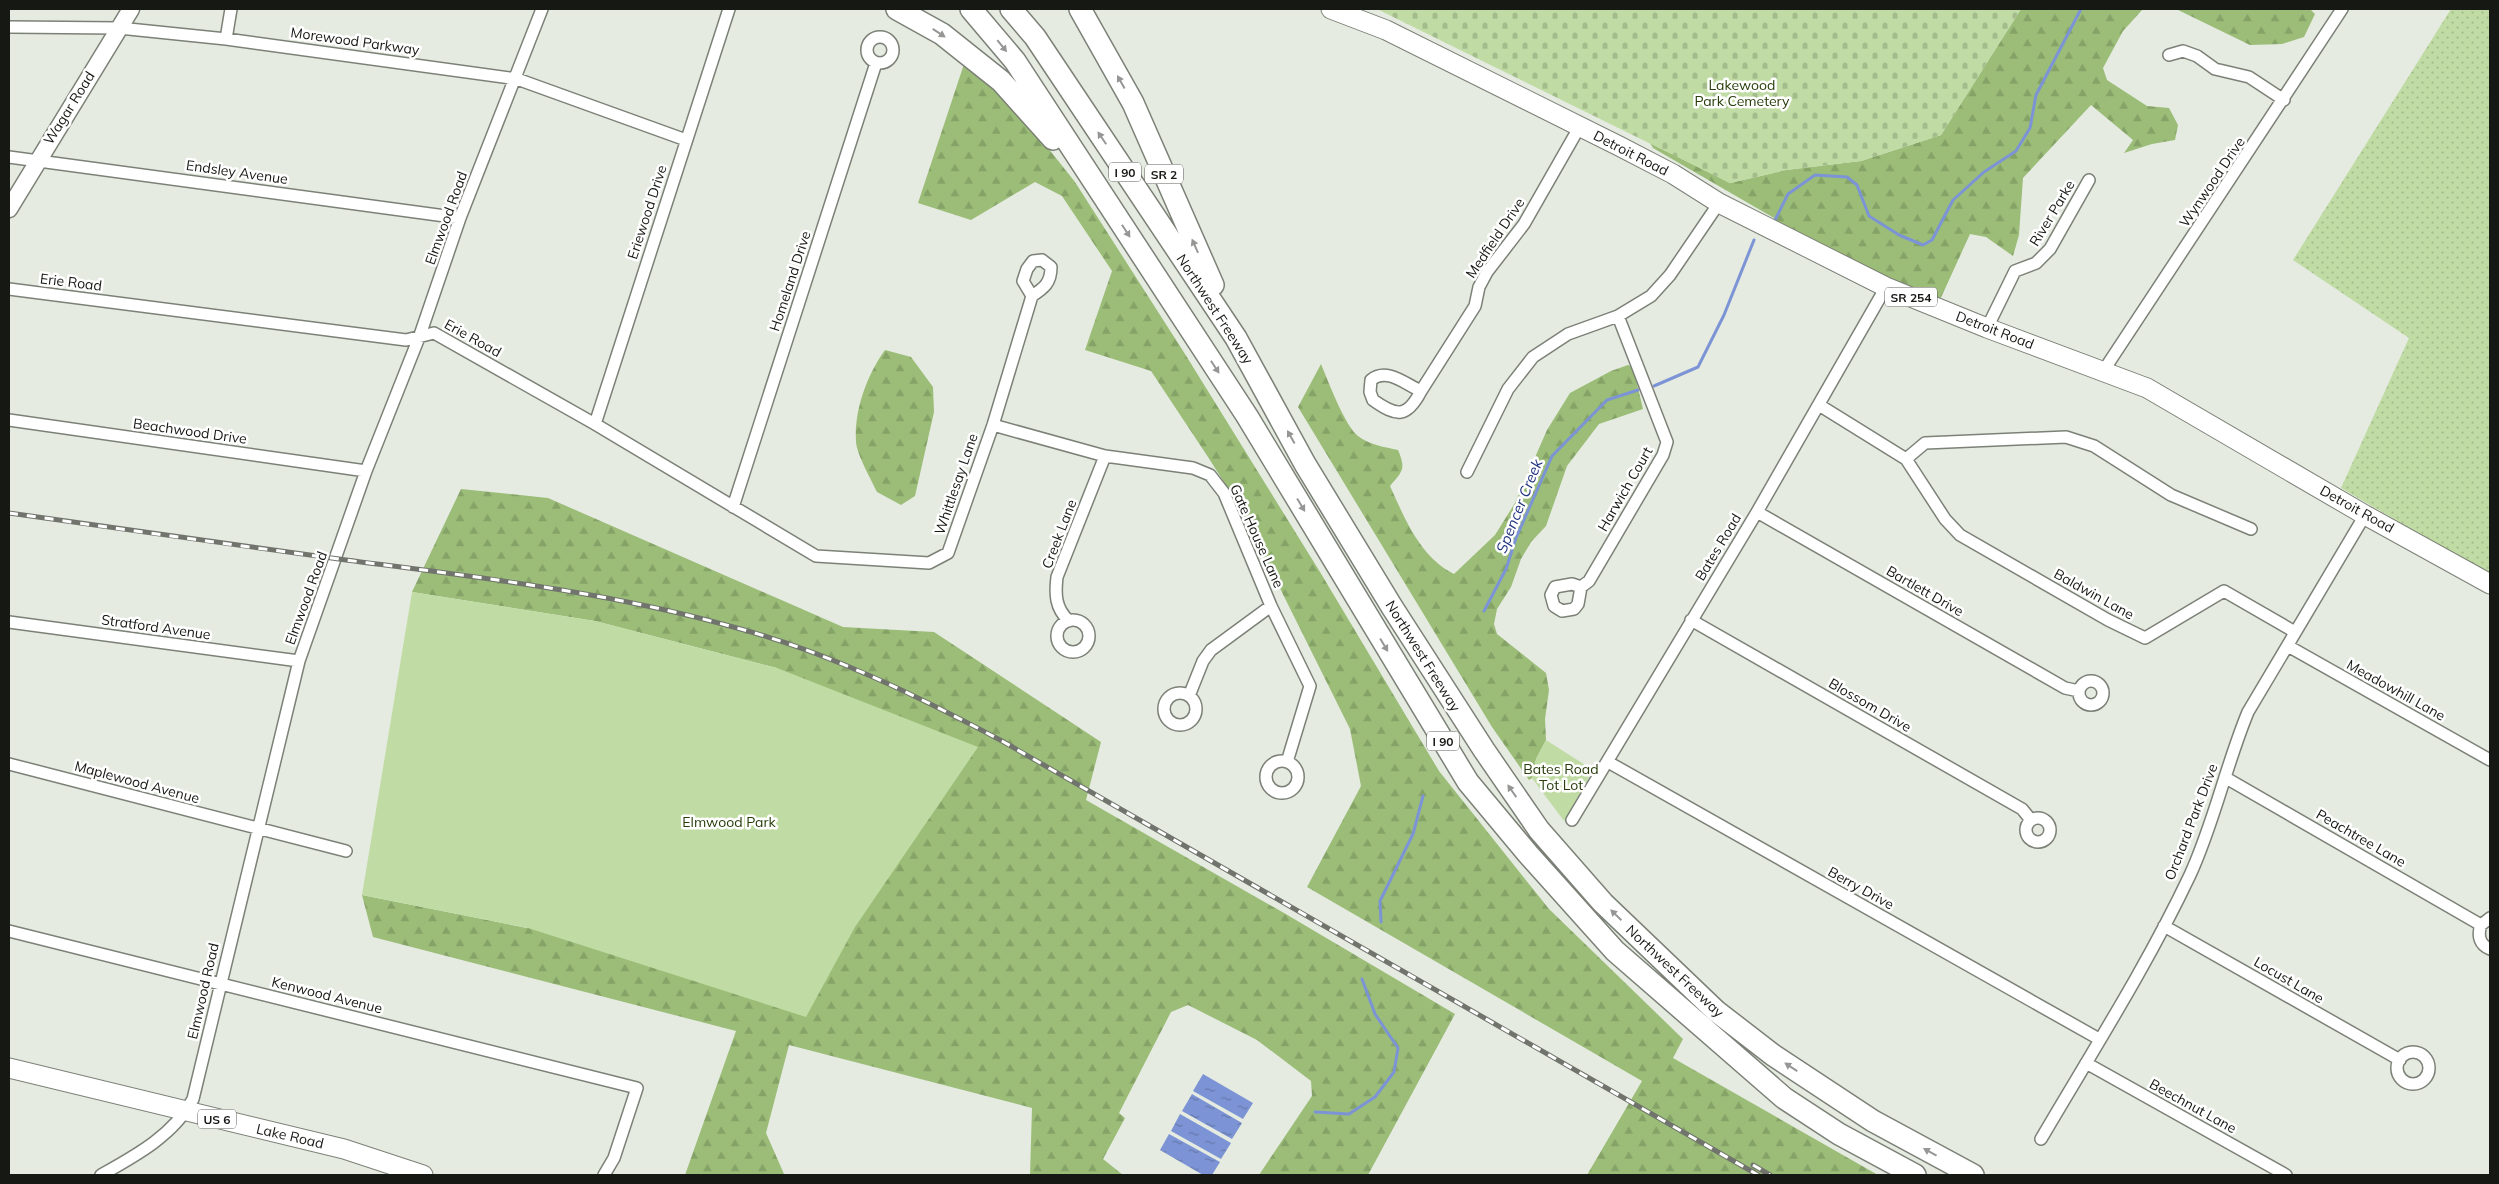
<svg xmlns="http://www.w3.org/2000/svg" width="2499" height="1184" font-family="Mulish,sans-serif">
  <defs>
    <pattern id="grass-dots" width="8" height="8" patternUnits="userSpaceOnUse" patternTransform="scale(1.25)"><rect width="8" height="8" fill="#c0dca4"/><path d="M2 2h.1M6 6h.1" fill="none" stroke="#a4bc8c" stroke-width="1.8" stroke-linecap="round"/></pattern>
    <pattern id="forest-firs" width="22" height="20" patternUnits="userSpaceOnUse" patternTransform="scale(1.25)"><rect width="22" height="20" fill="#9bbd78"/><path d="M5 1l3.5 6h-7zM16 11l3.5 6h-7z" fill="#85a267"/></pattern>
    <pattern id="cemetery-stones" width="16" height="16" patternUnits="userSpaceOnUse" patternTransform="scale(1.25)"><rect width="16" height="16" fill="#c0dca4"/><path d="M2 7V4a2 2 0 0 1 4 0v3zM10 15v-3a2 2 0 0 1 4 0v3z" fill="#a4bc8c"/></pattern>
    <pattern id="water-ripples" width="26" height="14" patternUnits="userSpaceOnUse" patternTransform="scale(1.25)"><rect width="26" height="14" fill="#7c94d5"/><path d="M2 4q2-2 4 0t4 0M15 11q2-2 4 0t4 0" fill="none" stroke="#6578ac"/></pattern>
  </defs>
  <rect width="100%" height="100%" fill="#e5ebe0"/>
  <path fill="url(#grass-dots)" d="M2451,9H2490V575L2341,488L2409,338L2293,260Z"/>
  <path fill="url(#forest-firs)" d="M2021,9H2143L2123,31L2103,68L2107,80L2147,106L2169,108L2178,125L2175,140L2152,144L2124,153L2133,140L2091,105L2023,178L2019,235L2013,256L1986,237L1970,234L1939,302L1771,223L1781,208L1774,218L1653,148L1650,143L1730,183L1786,170L1861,161L1941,135Z
    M2176,9H2310L2315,14L2304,37L2282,44L2250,45Z
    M965,61L1017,109L1075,182L1185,354L1320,572L1439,771L1549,909L1683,1039L1673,1058L1878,1175H1587L1642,1081L1307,887L1361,786L1350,729L1239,506L1208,457L1151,371L1085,350L1112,271L1062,196L1035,182L971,220L918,203Z
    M885,350L911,357L933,387L934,412L915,496L901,505L877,492C871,479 857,455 856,442C854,410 867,375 885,350Z
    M1321,364C1328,381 1345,426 1358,436C1369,445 1385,447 1398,450C1406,469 1403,471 1390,486C1405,519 1420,557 1454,574L1495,535L1515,503L1547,430L1570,393L1611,371L1628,365L1633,367L1643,409L1599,424L1567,466L1546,526L1531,542L1521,559L1511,587L1497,609L1494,624L1497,634L1546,673L1549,690L1545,719L1546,740L1536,759L1532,778L1529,780L1492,727L1298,407Z
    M461,489L548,498L843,627L934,632L1101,742L1086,800L1284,913L1455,1014L1368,1175H1259L1312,1096L1311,1081L1257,1040L1188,1005L1171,1012L1119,1113L1125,1118L1103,1159L1123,1175H1030L1032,1108L789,1045L766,1133L784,1174L791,1175H685L736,1031L373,937L362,895L527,928L777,668L595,621L412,592Z"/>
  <path fill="url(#cemetery-stones)" d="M1377,9H2021L1941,135L1861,161L1786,170L1730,183Z"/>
  <path fill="#c0dca4" d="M412,592L595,621L777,668L978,747L855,927L806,1017L528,928L362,895Z
    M1546,740L1593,770L1564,821L1532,778L1536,759Z"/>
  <path fill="url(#water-ripples)" d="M1203,1074L1253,1103L1243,1119L1193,1091Z
    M1192,1094L1242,1123L1232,1139L1182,1111Z
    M1180,1114L1231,1143L1221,1159L1171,1131Z
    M1169,1134L1220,1162L1212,1175H1203L1160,1150Z"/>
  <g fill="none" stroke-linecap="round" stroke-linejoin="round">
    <path stroke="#7c94d5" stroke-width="3" d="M1775,220L1788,194L1815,175L1847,177L1857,185L1869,216L1899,235L1923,245L1932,240L1953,200L1984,172L2016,151L2030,128L2036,95L2081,9
      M1654,386L1698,367L1724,315L1754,240
      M1484,611L1506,569L1516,538L1552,456L1607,400L1638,390
      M1381,922L1380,901L1413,834L1423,796
      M1315,1112L1349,1114L1375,1097L1394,1072L1398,1048L1375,1014L1362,979"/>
    <g stroke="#7c8177" stroke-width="14">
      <path id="street" d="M9,27L119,28L226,39L517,79L686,140
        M867 50a13 13 0 1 1 26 0a13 13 0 1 1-26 0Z
        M226,39L231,9
        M2169,55L2183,51L2197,56L2215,69L2249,77L2284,100
        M9,157L460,218
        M9,289L406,340L434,333L595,424L816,556L929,563L948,553L993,425L1032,296C1044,288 1051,283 1051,267L1042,260L1033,261L1027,269L1023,281L1032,296
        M1987,328L2015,271L2036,263L2050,249L2089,180
        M2104,370L2342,9
        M1421,391C1407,418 1397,417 1373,400L1370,392L1371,380C1387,367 1405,384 1421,391L1475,306L1479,287L1487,272L1524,224L1580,126
        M1819,405L1906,459L1945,519L1960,535L2108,620L2145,638L2224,591L2295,632
        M9,420L366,471
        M595,424L729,9
        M993,425L1105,456L1193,468L1210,475L1224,493L1271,606L1310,686L1287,762
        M1906,459L1925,443L2066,437L2094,446L2171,495L2251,529
        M1467,472L1508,389L1533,357L1568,334L1618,316L1651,296L1670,275L1719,203
        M733,507L876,63
        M1757,512L2065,688L2079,691
        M1581,587L1578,604L1574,609L1562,611L1554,606L1551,595L1555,587L1572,584L1581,587L1589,581L1663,455L1667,442L1618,316
        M1691,620L2022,809L2031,820
        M1057 636a16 16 0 1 1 32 0a16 16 0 1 1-32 0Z
        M1069,621C1055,608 1055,594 1057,577L1105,456
        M9,622L299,661
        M2288,646L2490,760
        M2079 693a12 12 0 1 1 24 0a12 12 0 1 1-24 0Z
        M1164 709a16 16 0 1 1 32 0a16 16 0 1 1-32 0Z
        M1189,696L1203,661L1211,650L1271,606
        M1266 777a16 16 0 1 1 32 0a16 16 0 1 1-32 0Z
        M1608,762L2099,1039
        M9,764L346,851
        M2226,778L2481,925
        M2026 830a12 12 0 1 1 24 0a12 12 0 1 1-24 0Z
        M1572,820L1757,512L1886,287
        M2490,918L2481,925C2477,936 2480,945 2490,949
        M2164,926L2400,1060
        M9,931L637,1088L614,1158L604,1175
        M2397 1068a16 16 0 1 1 32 0a16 16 0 1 1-32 0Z
        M2086,1063L2286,1175
        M2041,1139C2092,1052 2147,966 2190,875C2214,823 2226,765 2248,712L2365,515
        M101,1175C135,1156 174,1135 193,1099L299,661L366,471L420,335L460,218L542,9"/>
    </g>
    <g stroke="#7c8177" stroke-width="19">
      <path id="secondary" d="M9,209L131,9"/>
    </g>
    <g stroke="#7c8177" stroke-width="21">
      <path id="primary" d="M1331,9L1386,30L1619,146L1673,174L1719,203L1886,287L1987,328L2147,388L2365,515L2490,584
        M9,1068L344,1149L423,1175"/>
    </g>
    <g stroke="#7c8177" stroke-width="24">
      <path id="highway" d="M897,9L942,34L1001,81L1053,139
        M971,9L1015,61L1247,416L1468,782L1528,854L1615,951L1784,1098L1839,1134L1915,1175
        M1011,9L1035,37L1236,338L1305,464L1392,607L1484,750L1539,830L1603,903L1716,1011L1773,1055L1873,1121L1973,1175
        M1080,9L1133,103L1213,285"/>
    </g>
    <use href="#street" stroke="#fff" stroke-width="11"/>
    <use href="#secondary" stroke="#fff" stroke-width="16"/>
    <use href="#primary" stroke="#fff" stroke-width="19"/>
    <use href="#highway" stroke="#fff" stroke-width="21"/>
    <g stroke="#70746d" stroke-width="5">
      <path id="rail" d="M9,513C121,529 233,545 346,560C477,577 609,592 737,628C830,653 918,696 1002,741L1758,1175
        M1753,1165L1770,1175"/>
    </g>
    <use href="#rail" stroke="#fff" stroke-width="3" stroke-dasharray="9" stroke-linecap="butt"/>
  </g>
  <defs><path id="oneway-solid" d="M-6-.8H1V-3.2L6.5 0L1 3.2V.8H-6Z" transform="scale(1.25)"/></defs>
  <g fill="#969795">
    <use href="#oneway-solid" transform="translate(939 33) rotate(33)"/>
    <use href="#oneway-solid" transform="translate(1002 46) rotate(51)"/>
    <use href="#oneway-solid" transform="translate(1121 82) rotate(-119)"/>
    <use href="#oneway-solid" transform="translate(1102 138) rotate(-124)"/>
    <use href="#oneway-solid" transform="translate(1126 231) rotate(57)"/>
    <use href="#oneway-solid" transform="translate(1195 246) rotate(-114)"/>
    <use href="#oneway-solid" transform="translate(1215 367) rotate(57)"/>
    <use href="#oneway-solid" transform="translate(1291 437) rotate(-119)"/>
    <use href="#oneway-solid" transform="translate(1301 505) rotate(59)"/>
    <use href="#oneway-solid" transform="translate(1384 645) rotate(59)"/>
    <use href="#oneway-solid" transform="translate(1512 791) rotate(-125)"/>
    <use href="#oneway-solid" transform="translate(1616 915) rotate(-136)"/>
    <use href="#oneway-solid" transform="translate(1791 1067) rotate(-147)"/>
    <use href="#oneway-solid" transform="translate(1930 1152) rotate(-151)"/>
  </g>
  <g text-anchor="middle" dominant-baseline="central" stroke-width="5" stroke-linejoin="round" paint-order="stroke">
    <g fill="#fff" stroke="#5c5d5a" stroke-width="1">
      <rect x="1109" y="162.5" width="32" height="19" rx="4"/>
      <rect x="1145" y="164.5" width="38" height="19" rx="4"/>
      <rect x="1885" y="287.5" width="52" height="19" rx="4"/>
      <rect x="1427" y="731.5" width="32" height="19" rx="4"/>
      <rect x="198" y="1109.5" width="38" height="19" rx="4"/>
    </g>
    <g font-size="12" font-weight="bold" fill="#161814">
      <text x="1125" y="172">I 90</text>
      <text x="1164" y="174">SR 2</text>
      <text x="1911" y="297">SR 254</text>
      <text x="1443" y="741">I 90</text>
      <text x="217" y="1119">US 6</text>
    </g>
    <g font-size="14" fill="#161814" stroke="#fff">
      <text transform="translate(355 41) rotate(8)">Morewood Parkway</text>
      <text transform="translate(69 108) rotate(-58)">Wagar Road</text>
      <text transform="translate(1631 153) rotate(27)">Detroit Road</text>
      <text transform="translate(237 172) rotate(8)">Endsley Avenue</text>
      <text transform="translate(2212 182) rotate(-56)">Wynwood Drive</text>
      <text transform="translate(647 212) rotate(-72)">Eriewood Drive</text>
      <text transform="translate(2052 213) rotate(-59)">River Parke</text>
      <text transform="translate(446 218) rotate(-70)">Elmwood Road</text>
      <text transform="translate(1495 238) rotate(-56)">Medfield Drive</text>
      <text transform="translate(790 281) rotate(-72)">Homeland Drive</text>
      <text transform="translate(71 282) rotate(7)">Erie Road</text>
      <text transform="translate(1215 309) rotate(57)">Northwest Freeway</text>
      <text transform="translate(1995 330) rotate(21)">Detroit Road</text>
      <text transform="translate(473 338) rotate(29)">Erie Road</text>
      <text transform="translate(190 431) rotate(8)">Beachwood Drive</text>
      <text transform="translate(956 484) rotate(-71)">Whittlesay Lane</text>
      <text transform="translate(1625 489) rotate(-60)">Harwich Court</text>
      <text transform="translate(2357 509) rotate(29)">Detroit Road</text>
      <text transform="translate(1059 534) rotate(-69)">Creek Lane</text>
      <text transform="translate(1257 536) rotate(66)">Gate House Lane</text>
      <text transform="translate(1718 547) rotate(-59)">Bates Road</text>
      <text transform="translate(1925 591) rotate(30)">Bartlett Drive</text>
      <text transform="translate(2094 594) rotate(29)">Baldwin Lane</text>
      <text transform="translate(306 598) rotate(-70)">Elmwood Road</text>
      <text transform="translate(156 627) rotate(8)">Stratford Avenue</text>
      <text transform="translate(1423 656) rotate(58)">Northwest Freeway</text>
      <text transform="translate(2396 690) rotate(29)">Meadowhill Lane</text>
      <text transform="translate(1870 705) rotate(30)">Blossom Drive</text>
      <text transform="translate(137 782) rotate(15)">Maplewood Avenue</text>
      <text transform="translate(2191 822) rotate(-69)">Orchard Park Drive</text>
      <text transform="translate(2361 838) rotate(30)">Peachtree Lane</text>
      <text transform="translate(1861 888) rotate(29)">Berry Drive</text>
      <text transform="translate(1675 971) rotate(43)">Northwest Freeway</text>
      <text transform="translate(2289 980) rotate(30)">Locust Lane</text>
      <text transform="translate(203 991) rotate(-77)">Elmwood Road</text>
      <text transform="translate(327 995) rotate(14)">Kenwood Avenue</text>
      <text transform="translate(2193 1106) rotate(29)">Beechnut Lane</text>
      <text transform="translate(290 1136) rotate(13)">Lake Road</text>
    </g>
    <g font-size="14" fill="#283d0b" stroke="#fff">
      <text x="1742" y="85">Lakewood<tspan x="1742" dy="16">Park Cemetery</tspan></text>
      <text x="1561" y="769">Bates Road<tspan x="1561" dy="16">Tot Lot</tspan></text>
      <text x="729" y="822">Elmwood Park</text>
    </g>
    <g font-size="15" font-style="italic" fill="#223581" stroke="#fff">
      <text transform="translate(1519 506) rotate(-68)">Spencer Creek</text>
    </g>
  </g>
  <rect width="2499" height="1184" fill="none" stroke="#161814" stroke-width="20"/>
</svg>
